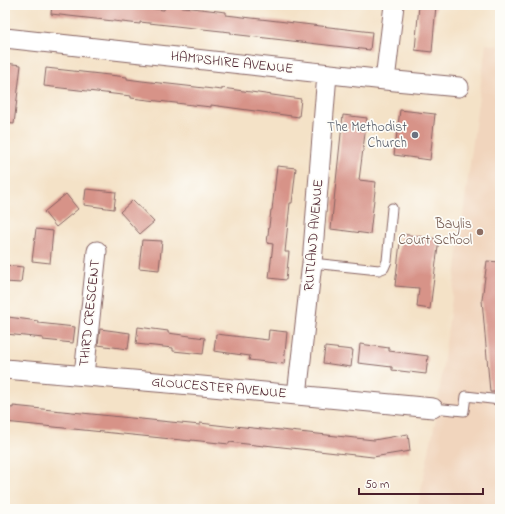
<svg xmlns="http://www.w3.org/2000/svg" width="505" height="514" font-family="'Indie Flower',sans-serif">
  <rect width="100%" height="100%" fill="#fdfcf7"/>
  <filter id="ink" filterUnits="userSpaceOnUse"><feTurbulence type="fractalNoise" baseFrequency=".025" numOctaves="2"/><feDisplacementMap in="SourceGraphic" scale="8" xChannelSelector="R" yChannelSelector="G"/><feConvolveMatrix kernelMatrix="1 2 1 2 8 2 1 2 1" color-interpolation-filters="sRGB"/></filter>
  <filter id="wash" filterUnits="userSpaceOnUse"><feTurbulence type="fractalNoise" baseFrequency=".012" numOctaves="4" result="noise"/><feDisplacementMap in="SourceGraphic" scale="16" xChannelSelector="R" yChannelSelector="G"/><feGaussianBlur stdDeviation="0.9" result="paint"/><feColorMatrix in="noise" values="0 0 0 0 0 0 0 0 0 0 0 0 0 0 0 0 0 1.4 0 .05"/><feComposite in="paint" operator="in"/></filter>
  <g filter="url(#wash)">
    <rect width="100%" height="100%" fill="#f4e2c7"/>
    <path fill="#f1d5bd" d="M486,44L500,46V509H417L436,418Z"/>
    <g id="blocks">
      <path fill="#d79388" d="M52,5H123L164,10L165,5H167L226,12V15L372,32L370,50L231,34V32L203,29L140,22V24L51,14Z
        M419,5H436L432,52L415,50Z
        M5,63L21,65L14,124L5,123Z
        M46,68L127,77V79L142,81L222,90V88L301,99L299,117L211,105V107L131,98V96L44,86Z
        M400,110L435,114L430,160L394,155Z
        M343,115L367,118L359,180L376,182L370,234L331,229Z
        M277,166L296,168L292,203H290L285,252H289L286,280L269,278L273,244L267,243L271,210H272Z
        M86,189L116,192L114,209L84,205Z
        M66,194L78,209L56,227L44,212Z
        M133,200L154,222L140,234L120,212Z
        M36,229L53,231L50,263L32,261Z
        M401,234L439,239L430,309L417,307L419,288L395,286Z
        M142,240L162,241L159,270L139,268Z
        M487,261L500,262V392H490L482,300Z
        M5,265L23,267L21,283L5,282Z
        M8,317L38,321V323L75,327L73,343L43,340V338L6,334Z
        M138,327L168,331V333L205,338L203,354L173,351V348L136,344Z
        M100,329L130,333L128,349L98,345Z
        M269,330L287,332L284,364L249,360L250,356L214,351L216,334L268,340Z
        M360,344L389,348V351L428,356L426,374L392,370V367L358,363Z
        M325,347L353,350L351,367L323,363Z
        M13,406L200,425V423L234,427L235,426L271,430V429L374,440L408,434L410,451L373,457L264,445V446L229,442V444L191,440V441L5,422V407L13,408Z"/>
    </g>
  </g>
  <g filter="url(#ink)">
    <use href="#blocks" fill-opacity="0" stroke="#866362" stroke-width="1"/>
    <g fill="none" stroke-linecap="round" stroke-linejoin="round">
      <g stroke="#866362" stroke-width="11">
        <path id="lane" d="M312,263L379,270L384,268L387,261L392,208
          M433,408L464,411L466,396L500,400"/>
      </g>
      <g stroke="#866362" stroke-width="21">
        <path id="street" d="M5,38L385,80L459,87
          M385,80L394,5
          M5,369L191,385L433,408
          M84,375L97,251
          M297,395L312,263L327,74"/>
      </g>
      <use href="#lane" stroke="#fff" stroke-width="9"/>
      <use href="#street" stroke="#fff" stroke-width="19"/>
    </g>
  </g>
  <circle fill="#6b7280" stroke="#fdfcf7" stroke-width="1.5" cx="415" cy="135" r="4"/>
  <circle fill="#8d6e63" stroke="#fdfcf7" stroke-width="1.5" cx="480" cy="232" r="4"/>
  <g text-anchor="middle" dominant-baseline="central" stroke-width="3.5" stroke-linejoin="round" paint-order="stroke">
    <g font-size="14" fill="#4a1f2b" stroke="#fdfcf7">
      <text transform="translate(232 63) rotate(6)">HAMPSHIRE AVENUE</text>
      <text transform="translate(314 235) rotate(-85)">RUTLAND AVENUE</text>
      <text transform="translate(90 313) rotate(-84)">THIRD CRESCENT</text>
      <text transform="translate(219 388) rotate(5)">GLOUCESTER AVENUE</text>
    </g>
    <g font-size="14" fill="#5b616d" stroke="#fdfcf7" text-anchor="end">
      <text x="407" y="127">The Methodist<tspan x="407" dy="16">Church</tspan></text>
    </g>
    <g font-size="14" fill="#785e54" stroke="#fdfcf7" text-anchor="end">
      <text x="472" y="224">Baylis<tspan x="472" dy="16">Court School</tspan></text>
    </g>
  </g>
  <rect width="505" height="514" fill="none" stroke="#fdfcf7" stroke-width="20"/>
  <path d="M359 488v6h124v-6" fill="none" stroke="#4a1f2b" stroke-width="2"/>
  <text x="365" y="488" font-size="12" fill="#4a1f2b" stroke="#fdfcf7" stroke-width="3" paint-order="stroke">50 m</text>
</svg>
